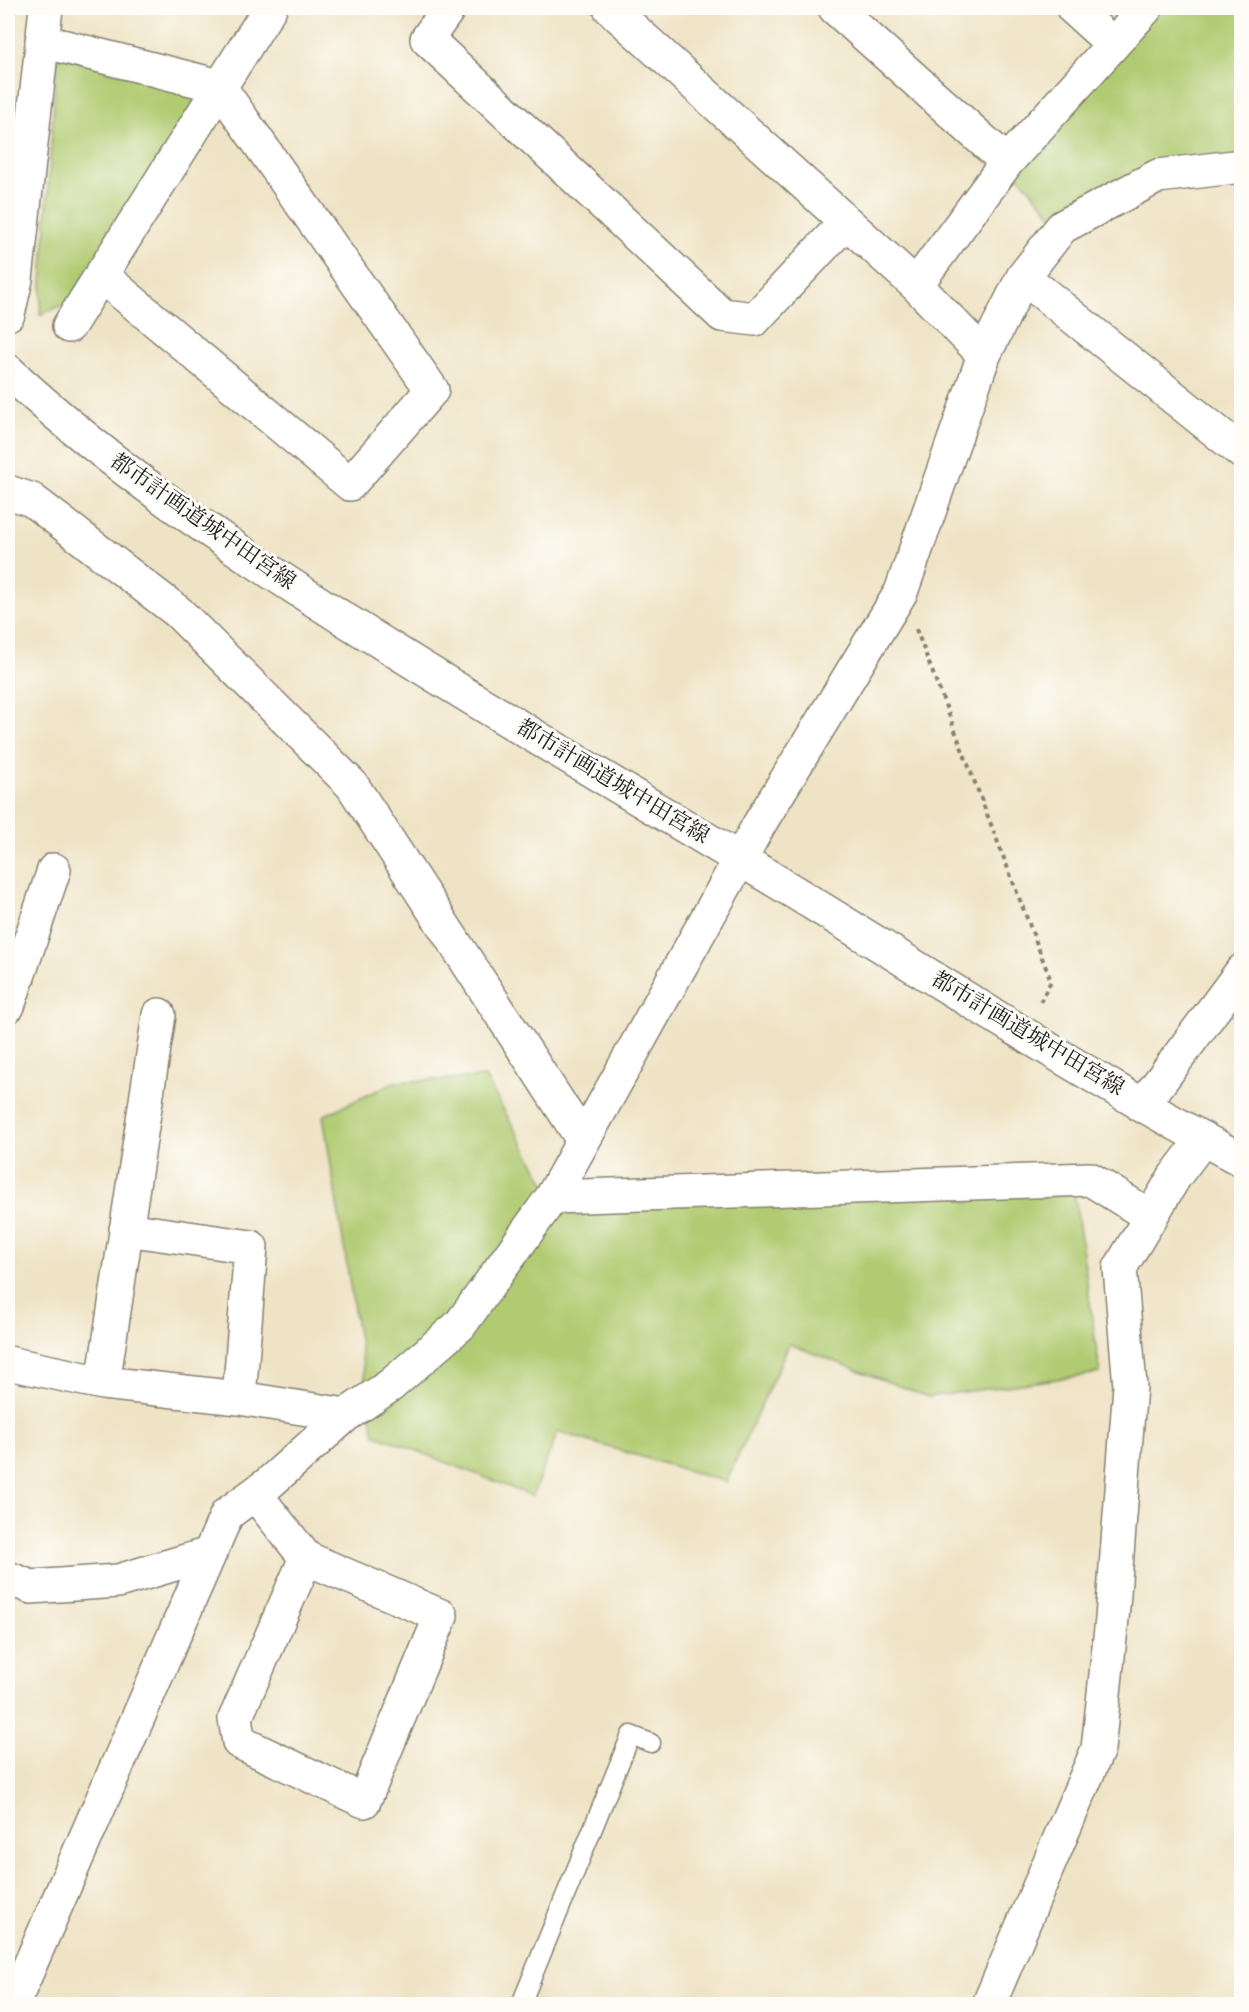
<svg xmlns="http://www.w3.org/2000/svg" width="1249" height="2012" font-family="'Sorts Mill Goudy','Noto Serif JP',serif">
  <rect width="100%" height="100%" fill="#fdfcf7"/>
  <filter id="ink" filterUnits="userSpaceOnUse"><feTurbulence type="fractalNoise" baseFrequency=".0167" numOctaves="2"/><feDisplacementMap in="SourceGraphic" scale="12" xChannelSelector="R" yChannelSelector="G"/><feConvolveMatrix kernelMatrix="1 2 1 2 8 2 1 2 1" color-interpolation-filters="sRGB"/></filter>
  <filter id="wash" filterUnits="userSpaceOnUse"><feTurbulence type="fractalNoise" baseFrequency=".008" numOctaves="4" result="noise"/><feDisplacementMap in="SourceGraphic" scale="24" xChannelSelector="R" yChannelSelector="G"/><feGaussianBlur stdDeviation="1.35" result="paint"/><feColorMatrix in="noise" values="0 0 0 0 0 0 0 0 0 0 0 0 0 0 0 0 0 1.4 0 .05"/><feComposite in="paint" operator="in"/></filter>
  <g filter="url(#wash)">
    <rect width="100%" height="100%" fill="#efe3c5"/>
    <path fill="#b0cb71" stroke="#667446" stroke-width="1.5" d="M1146,8H1241V166L1158,176L1062,227L1007,162Z
      M57,55L200,95L68,303L40,315Z
      M485,1077L553,1197L1074,1191L1100,1373L928,1397L789,1344L726,1482L558,1432L532,1496L374,1434L323,1116L395,1082Z"/>
  </g>
  <g filter="url(#ink)">
    <g fill="none" stroke-linecap="round" stroke-linejoin="round">
      <g stroke="#868070" stroke-width="21">
        <path id="lane" d="M521,2004L631,1735L651,1743"/>
      </g>
      <g stroke="#868070" stroke-width="36">
        <path id="street" d="M449,8L427,39L722,315L755,319L846,222
          M610,8L916,285L1007,162L1146,8
          M835,8L1007,162
          M1073,8L1113,44
          M42,41L219,86L432,390L350,484L102,276
          M1023,277L1242,452
          M916,285L984,355
          M69,326L270,8
          M8,492L32,500L178,612L352,785L583,1140
          M8,1006L54,870
          M1142,1106L1242,971
          M552,1197L760,823L901,592L984,355L1023,277L1062,227L1158,176L1242,166
          M126,1229L251,1247L239,1398
          M8,1363L103,1383L239,1398L346,1415
          M103,1383L159,1015
          M255,1494L306,1558L441,1616L364,1801L239,1742L235,1719L306,1558
          M8,1578L31,1587L118,1581L209,1554
          M13,2004L227,1514L268,1484L346,1415L391,1385L460,1325L552,1197L1090,1179L1151,1217
          M989,2004L1098,1749L1112,1619L1130,1386L1120,1268L1175,1176L1203,1139"/>
      </g>
      <g stroke="#868070" stroke-width="36">
        <path id="secondary" d="M8,314L16,279L46,8
          M8,371C120,475 246,558 376,639C491,711 607,780 723,849C896,952 1064,1065 1242,1160"/>
      </g>
      <path stroke="#868070" stroke-width="4" stroke-dasharray="4.5 4.5" stroke-linecap="butt" d="M916,629L1051,981L1039,1004"/>
      <use href="#lane" stroke="#fff" stroke-width="18"/>
      <use href="#street" stroke="#fff" stroke-width="33"/>
      <use href="#secondary" stroke="#fff" stroke-width="33"/>
    </g>
  </g>
  <g text-anchor="middle" dominant-baseline="central" stroke-width="6" stroke-linejoin="round" paint-order="stroke">
    <g font-size="22" fill="#1c1c1c" stroke="#fdfcf7">
      <text transform="translate(202 523) rotate(35)">都市計画道城中田宮線</text>
      <text transform="translate(612 783) rotate(31)">都市計画道城中田宮線</text>
      <text transform="translate(1027 1035) rotate(31)">都市計画道城中田宮線</text>
    </g>
  </g>
  <rect width="1249" height="2012" fill="none" stroke="#fdfcf7" stroke-width="30"/>
</svg>
